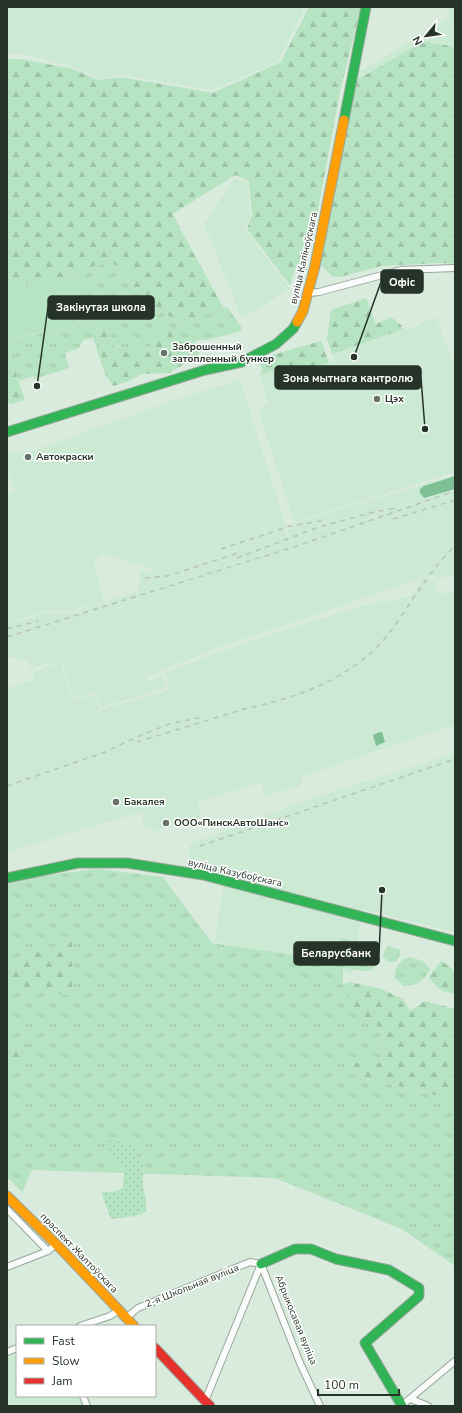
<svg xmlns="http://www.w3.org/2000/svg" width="462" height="1413" font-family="'Nunito Sans',sans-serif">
  <defs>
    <pattern id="grass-tufts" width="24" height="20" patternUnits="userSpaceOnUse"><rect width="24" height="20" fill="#b6e3c2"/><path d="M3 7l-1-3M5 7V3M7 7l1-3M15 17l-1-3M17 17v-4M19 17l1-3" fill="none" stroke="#9cc3a7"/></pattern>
    <pattern id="forest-firs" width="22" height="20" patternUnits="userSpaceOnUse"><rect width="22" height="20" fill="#b6e3c2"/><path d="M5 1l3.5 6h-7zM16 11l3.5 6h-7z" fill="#9cc3a7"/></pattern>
    <pattern id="garden-dots" width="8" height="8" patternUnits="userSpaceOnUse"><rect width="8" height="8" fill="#b6e3c2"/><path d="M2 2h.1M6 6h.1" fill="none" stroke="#9cc3a7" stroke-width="1.8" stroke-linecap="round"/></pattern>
  </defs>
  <rect width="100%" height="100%" fill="#d9ebdd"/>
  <path fill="#ccead3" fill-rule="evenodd" d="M7,7H305L278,62L212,90L122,75L98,78L75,67L23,54H7Z
    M445,7H455V47L424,41L355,81L356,74L451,17Z
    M234,178L248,182L250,216L244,228L290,289L242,318L204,224Z
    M437,318L452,362L455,361V472L294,522L258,408L268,404L260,375L284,367L288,377L334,361L332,354L403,329L416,327L419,326L421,322Z
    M240,380L279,504L286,528V537L289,536L288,530L295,523L455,475V576L438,578L431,575L425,577L434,581L439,595L455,590V725L303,776L300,786L265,796L261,783L197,802L201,817L152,832L150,826L145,828L141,812L7,852V688L34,680L32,672L57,664L51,663L31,669L28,660L7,657V624L47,613L67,614L138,591L141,570L152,572L151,568L103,554L94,562L104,601L69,611H47L7,623V494L15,492L7,471V452L33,451L174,400ZM423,578L418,586L408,597L390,602L383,600L256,639L165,672L169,690L100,710L94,695L73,700L61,664H63L74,698L95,692L101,707L166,688L163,676L148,681L146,674L151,675L217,648Z
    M455,753V932L363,909L352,974L214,941L225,876L191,867L189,844L292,805Z
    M17,1351V1396H79L82,1404L75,1406H8L7,1401V1354Z"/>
  <path fill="url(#grass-tufts)" d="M109,262L126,270L139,297L159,310L181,323L227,307L242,328L241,331L207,340H198L194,343L193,348L199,349V357L196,361L185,363L188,360L149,348L144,352H116L109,337V327L95,320L105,374L93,338L83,340L79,348L65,353L69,368L34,379L33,376L19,381L16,375L17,365L10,339L89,324L79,274L94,266Z
    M97,869L163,877L212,943L334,961L336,950L341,938L378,949L373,970L362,971L343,968V984L361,1016L378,1026L383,1037L381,1063H352L349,1074L455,1100V1266L402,1229L275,1178L32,1170L22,1192L7,1177V885L39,876Z
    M388,946L400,950V955L396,962H389L383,957L384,952Z
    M410,957L423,961L430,969C423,982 418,985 403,986L394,977C396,966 399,960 410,957Z"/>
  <path fill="url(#forest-firs)" d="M309,7H361L339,96L309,259L295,269L290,285L247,229L252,215L249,181L235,175L171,215H173L224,309L181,323L159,310L139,297L126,270L109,262L94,266L79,274L7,287V59H21L73,69L98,80L120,77L213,93L281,62Z
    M424,41L455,47V264L440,263L381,266L340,277L332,276L320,264L355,81Z
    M107,296L111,313L109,337L116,352H144L149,348L161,329H170L181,339L188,351V360L185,363L170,373L141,374L127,382L113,386L105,374L95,320L98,302Z
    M366,298L376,324L391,317L401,325L403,329L332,354L327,339L331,310Z
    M7,339H10L17,365L16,375L25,400L11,404L7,402Z
    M321,341L329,363L288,377L284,367L260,375L262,370L258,359Z
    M72,941V996L15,985L7,973V960Z
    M441,961C459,971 455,976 455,994C441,991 437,989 429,977Z
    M349,982L379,988L403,999L410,1011L425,1001L455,1009V1100L349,1074L351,1063H381L383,1037L378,1026L361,1016L353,1008L343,984Z
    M7,1032L26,1043L22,1058L7,1059Z"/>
  <path fill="#b6e3c2" d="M79,274L89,324L7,339V287Z"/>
  <path fill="url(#garden-dots)" d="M113,1141L136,1143L137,1158L143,1161V1188L146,1200V1212L136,1216L111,1219L101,1192C109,1192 117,1193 123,1187C123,1172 128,1164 111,1159L108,1142Z"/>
  <path fill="#7ec093" d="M455,476V489L424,498L420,493V489L424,486Z
    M380,732H382L385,742L376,746L373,735Z"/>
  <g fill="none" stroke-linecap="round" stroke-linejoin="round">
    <g stroke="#98a69b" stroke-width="8">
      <path id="street" d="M309,293L319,292L401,270L455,268
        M7,1209L48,1251
        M261,1264L300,1363L320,1406
        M7,1267L48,1251L56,1244
        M126,1318L138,1308L250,1262L261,1264
        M80,1326L110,1316L119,1310
        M7,1352L17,1348
        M83,1396L87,1406
        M411,1399L428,1406
        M205,1401L261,1264
        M401,1406L455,1361"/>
    </g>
    <g stroke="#98a69b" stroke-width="11">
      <path id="fast" d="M344,120L366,7
        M7,432L205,370L242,362L276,344L293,329L297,322
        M7,878L78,863H127L203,875L455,941
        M261,1264L295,1249H311L336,1259L389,1270L419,1288V1296L365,1343L402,1406"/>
    </g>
    <g stroke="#98a69b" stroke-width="11">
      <path id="slow" d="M297,322L303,311L315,266L344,120
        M7,1196L63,1251L134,1326"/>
    </g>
    <g stroke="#98a69b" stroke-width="11">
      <path id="jam" d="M155,1348L210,1406"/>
    </g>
    <use href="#street" stroke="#f9fcfa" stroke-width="6"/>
    <use href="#fast" stroke="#30b455" stroke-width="9"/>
    <use href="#slow" stroke="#ff9f0a" stroke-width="9"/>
    <use href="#jam" stroke="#e5322d" stroke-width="9"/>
    <path stroke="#bac0bc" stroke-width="1.5" stroke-dasharray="5 5" stroke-linecap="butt" d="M369,513L396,508
      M393,519L455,500
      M221,549L290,526L327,520
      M237,558L319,527L374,512
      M145,578L167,576L242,552
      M7,629L38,621
      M7,637L297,546L455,491
      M137,742L244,709C300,697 358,677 393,628C413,600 430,570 455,546
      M7,786L105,752L137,737L169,724L199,718
      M200,846L455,759"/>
  </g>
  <g fill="#657368" stroke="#fff" stroke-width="1.5">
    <circle cx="164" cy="353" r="4"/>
    <circle cx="377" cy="399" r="4"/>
    <circle cx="28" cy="457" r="4"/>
    <circle cx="116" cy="802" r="4"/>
    <circle cx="166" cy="823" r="4"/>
  </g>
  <g text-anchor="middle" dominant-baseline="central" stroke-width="3" stroke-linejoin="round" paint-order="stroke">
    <g font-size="10" fill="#263329" stroke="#fff">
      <text transform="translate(304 258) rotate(-77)">вуліца Каліноўскага</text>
      <text transform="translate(235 873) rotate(13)">вуліца Казубоўскага</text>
      <text transform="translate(79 1253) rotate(46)">праспект Жалтоўскага</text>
      <text transform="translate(192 1286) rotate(-22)">2-я Школьная вуліца</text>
      <text transform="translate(296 1320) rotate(68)">Абрыкосавая вуліца</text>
    </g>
    <g font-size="10" font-weight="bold" fill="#263329" stroke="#fff" text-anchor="start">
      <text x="172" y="347">Заброшенный<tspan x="172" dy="12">затопленный бункер</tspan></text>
      <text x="385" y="399">Цэх</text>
      <text x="36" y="457">Автокраски</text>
      <text x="124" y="802">Бакалея</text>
      <text x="174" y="823">ООО«ПинскАвтоШанс»</text>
    </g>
  </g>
  <path fill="none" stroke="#263329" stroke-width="1.5" d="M354 357L381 282M37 386L48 307M425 429L421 378M382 890L379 953"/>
  <g fill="#263329" stroke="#fff" stroke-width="1.5">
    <circle cx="354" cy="357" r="4"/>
    <circle cx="37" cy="386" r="4"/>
    <circle cx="425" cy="429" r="4"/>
    <circle cx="382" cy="890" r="4"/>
  </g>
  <g fill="#263329" stroke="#263329" stroke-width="1.5">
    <rect x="381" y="270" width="42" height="23" rx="4"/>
    <rect x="48" y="296" width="106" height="23" rx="4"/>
    <rect x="275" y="366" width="146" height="23" rx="4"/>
    <rect x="294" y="942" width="85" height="23" rx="4"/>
  </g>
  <g font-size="11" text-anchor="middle" font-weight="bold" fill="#fff">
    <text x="402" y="286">Офіс</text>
    <text x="101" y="311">Закінутая школа</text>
    <text x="348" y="382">Зона мытнага кантролю</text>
    <text x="336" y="957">Беларусбанк</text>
  </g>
  <rect width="462" height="1413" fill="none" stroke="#263329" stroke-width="16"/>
  <rect x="16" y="1325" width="140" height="72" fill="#ffffff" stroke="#a8ada9"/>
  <rect x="24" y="1338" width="20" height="6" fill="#30b455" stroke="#a8ada9"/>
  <text x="52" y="1345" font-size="12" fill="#263329">Fast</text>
  <rect x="24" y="1358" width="20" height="6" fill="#ff9f0a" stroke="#a8ada9"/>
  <text x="52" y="1365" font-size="12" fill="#263329">Slow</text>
  <rect x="24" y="1378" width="20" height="6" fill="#e5322d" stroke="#a8ada9"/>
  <text x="52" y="1385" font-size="12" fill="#263329">Jam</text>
  <g transform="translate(426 36) rotate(241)" stroke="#ffffff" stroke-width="3" paint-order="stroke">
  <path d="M0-3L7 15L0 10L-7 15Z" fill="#263329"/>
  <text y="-6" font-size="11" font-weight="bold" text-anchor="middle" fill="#263329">N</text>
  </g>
  <path d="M318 1389v6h81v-6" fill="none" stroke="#263329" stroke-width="2"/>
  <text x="324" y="1389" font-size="12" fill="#263329" stroke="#ffffff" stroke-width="3" paint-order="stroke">100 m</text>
</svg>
